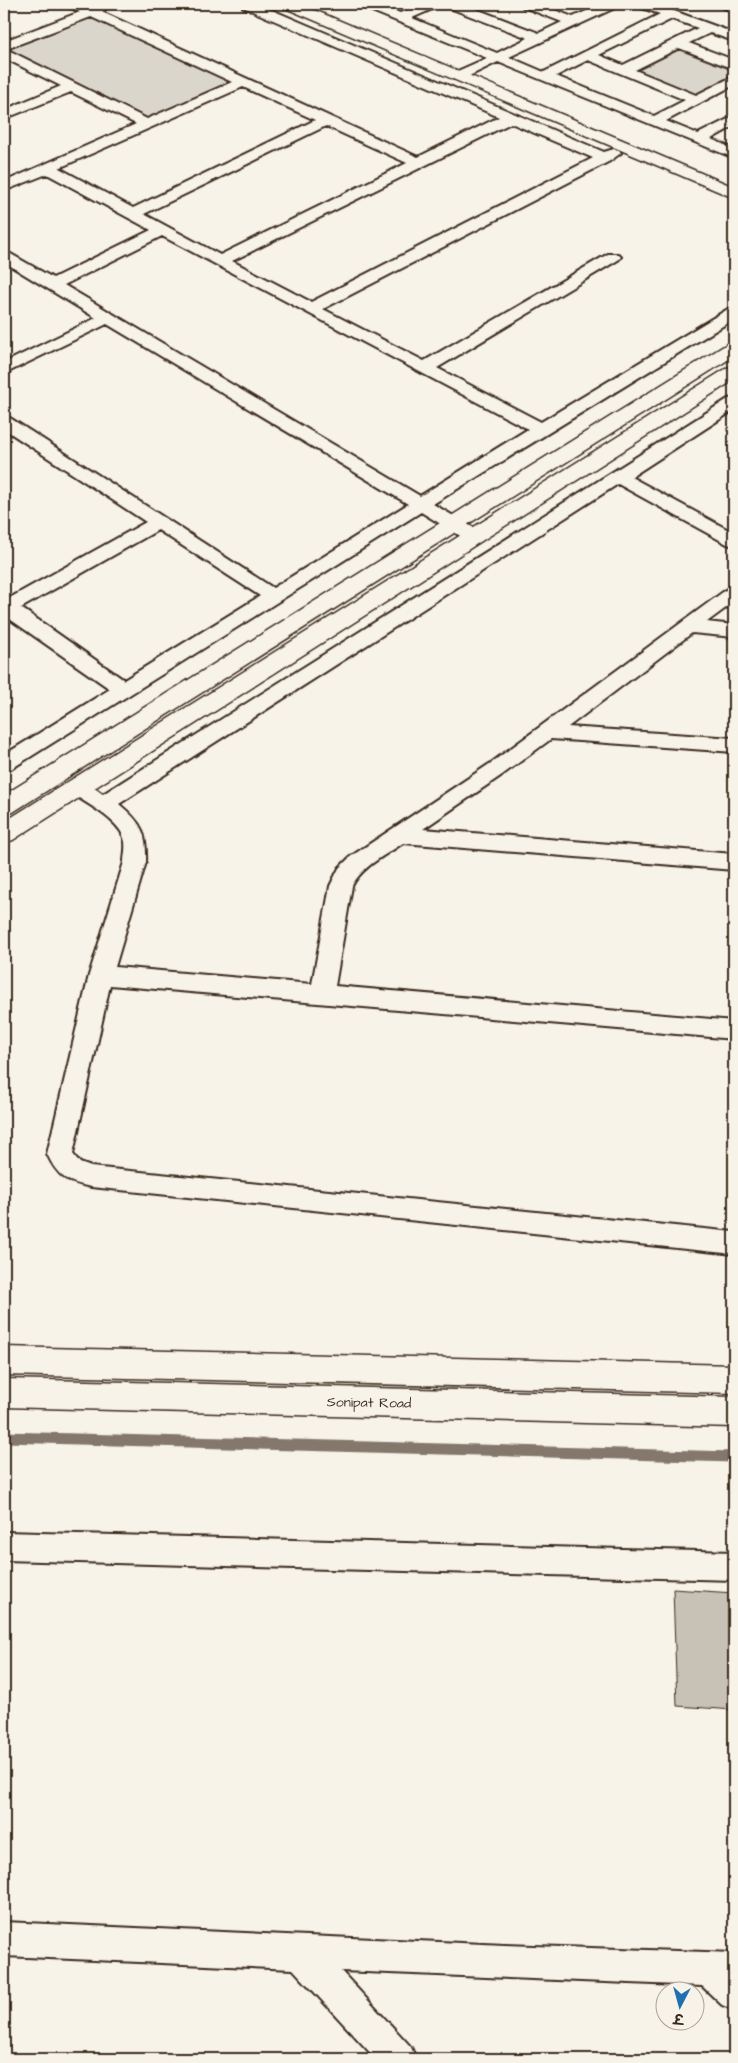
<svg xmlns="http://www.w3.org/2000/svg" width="738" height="2063" font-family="'Architects Daughter','Playpen Sans Deva',sans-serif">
  <rect width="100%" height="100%" fill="#f7f3e8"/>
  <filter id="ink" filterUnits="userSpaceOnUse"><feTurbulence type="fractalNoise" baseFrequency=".02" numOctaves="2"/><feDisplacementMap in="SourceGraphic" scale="10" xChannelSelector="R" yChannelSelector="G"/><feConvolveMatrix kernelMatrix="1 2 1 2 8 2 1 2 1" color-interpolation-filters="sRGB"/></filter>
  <g filter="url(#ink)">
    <path fill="#dbd6cb" stroke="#8b8074" d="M91,18L230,82L147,118L8,50Z
      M679,50L734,71V74L695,94L637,71Z"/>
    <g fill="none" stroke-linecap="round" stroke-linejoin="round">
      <path stroke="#84786c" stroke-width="11" d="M4,1437L734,1457"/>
    </g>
    <path fill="#c8c1b6" stroke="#3b2a1e" d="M673,1589L734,1593V1710L677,1706Z"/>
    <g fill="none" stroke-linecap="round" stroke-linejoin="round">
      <g stroke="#3b2a1e" stroke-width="4">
        <path id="minor" d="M68,4H84L91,7L101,4L106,5L107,8L102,12L418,157L499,117L243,7L242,4H258L604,152L614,149L619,150L621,153L610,161L323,309L424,361L608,254H618L621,257L618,260L437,368L541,422L728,309L734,307V319L433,504L481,532L483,536L481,540L474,542L467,540L421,512L11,769L4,771V755L110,689L4,615V599L6,600L146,522L4,429V417L10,418L273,588L408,504L107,324L4,374V363L96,318L4,262V251L9,253L53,278L151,230L47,174L4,191V182L136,124L71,92L4,119V110L61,86L4,58V41L80,12L69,7ZM91,17L232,82L147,119L6,49ZM243,87L315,120L133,208L59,168ZM511,123L593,158L311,302L232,261ZM326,126L407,163L220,255L144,214ZM162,236L528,429L420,496L64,285ZM158,530L260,596L124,680L21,608Z
          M361,4H378L400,13L422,4H438L437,7L412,18L497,53L528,38L447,7L446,4H463L539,33L562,22L523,7L522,4H539L573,17L602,4H618L617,7L509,57L544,72L660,14L639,7L638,4H655L734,33V41L710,33L689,43L734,60V69L679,48L635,70L696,95L734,76V85L666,121L698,134L734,116V126L711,139L734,149V158L498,62L463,79H453L451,76L453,73L487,58L362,7ZM672,19L698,28L623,65L599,55ZM588,60L685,100L654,116L556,76Z
          M720,4H734V11L721,7Z
          M734,398V410L631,477L734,533V546L727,544L618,484L119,804C142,823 147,833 146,862L115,967L312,984L330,886L339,868L350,857L488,765L727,589L734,587V602L707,622L734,625V637L692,633L568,727L734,738V752L551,739L502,775L423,829L734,854V870L403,843C386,855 362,866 352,886L335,986L734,1021V1039L110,985L73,1154L80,1163L91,1167L734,1232V1254L91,1187C66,1182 58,1177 47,1154L89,975L124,862C124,856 126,849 125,842C122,821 87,804 71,793L67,788L71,783C84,779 93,787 103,794L728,399Z
          M4,1532L734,1552V1580L4,1560Z
          M4,1922L505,1945L734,1953V2010L722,2005L702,1986L341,1971L411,2047L416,2059H376L293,1969L4,1956Z"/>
      </g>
      <g stroke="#3b2a1e" stroke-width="3">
        <path id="tertiary" d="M281,4H300L734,187V198L283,7Z
          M734,342V356L13,812L4,815V795L727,344Z
          M734,366V380L13,840L4,843V822L727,368Z"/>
      </g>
      <g stroke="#3b2a1e" stroke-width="3">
        <path id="primary" d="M4,1347L734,1365V1393L4,1375Z
          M4,1379L734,1397V1427L4,1407Z"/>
      </g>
      <use href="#minor" fill="#f7f3e8" fill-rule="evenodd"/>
      <use href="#tertiary" fill="#f7f3e8" fill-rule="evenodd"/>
      <use href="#primary" fill="#f7f3e8" fill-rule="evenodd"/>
    </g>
  </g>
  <g text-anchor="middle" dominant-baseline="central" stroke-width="4" stroke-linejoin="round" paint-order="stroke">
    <g font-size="14" fill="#3b2a1e" stroke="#f7f3e8">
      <text transform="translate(369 1403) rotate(1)">Sonipat Road</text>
    </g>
  </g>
  <rect width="738" height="2063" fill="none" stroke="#f7f3e8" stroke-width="20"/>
  <rect x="10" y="10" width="718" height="2043" fill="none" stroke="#3b2a1e" stroke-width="2" filter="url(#ink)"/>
  <g transform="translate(680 2006) rotate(186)"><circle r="24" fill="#f7f3e8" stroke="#aca397"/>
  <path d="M0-4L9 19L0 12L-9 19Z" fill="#1f6fb2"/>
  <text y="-8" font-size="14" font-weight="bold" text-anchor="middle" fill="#3b2a1e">उ</text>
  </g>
</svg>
